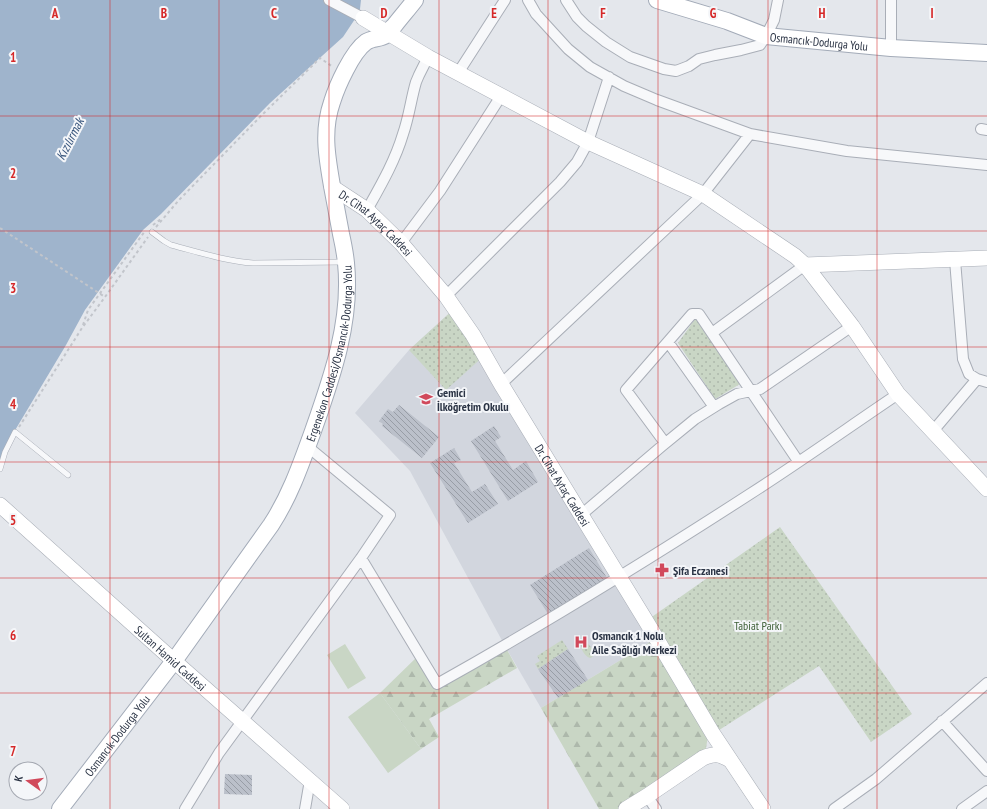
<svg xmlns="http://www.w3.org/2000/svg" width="987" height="809" font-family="'PT Sans Narrow',sans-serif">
  <defs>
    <pattern id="green-dots" width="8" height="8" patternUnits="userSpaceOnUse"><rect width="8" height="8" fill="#c9d6c5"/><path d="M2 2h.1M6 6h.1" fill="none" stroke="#adb8ab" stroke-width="1.8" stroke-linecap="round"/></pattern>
    <pattern id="forest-firs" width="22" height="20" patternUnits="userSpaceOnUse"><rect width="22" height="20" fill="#c9d6c5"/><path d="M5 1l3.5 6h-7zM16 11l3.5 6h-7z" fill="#adb8ab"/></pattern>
    <pattern id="building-back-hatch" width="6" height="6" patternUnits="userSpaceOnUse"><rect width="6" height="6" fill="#bbc0ca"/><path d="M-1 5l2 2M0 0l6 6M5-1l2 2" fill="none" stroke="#989da6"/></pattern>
  </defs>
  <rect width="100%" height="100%" fill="#e4e7ec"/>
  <path fill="#d2d6de" d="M455,308L657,638L541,708L505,646L410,471L355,413L409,350Z"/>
  <path fill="url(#green-dots)" d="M455,308L485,355L446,390L409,350Z
    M695,319L698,320L740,384L715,399L678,343Z
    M780,527L912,714L871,742L819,666L713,734L646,621Z
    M562,640L568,649L538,669L535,664L540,661L537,656Z
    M584,642C589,643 594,650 594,655L591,658C586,658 580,649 581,644Z"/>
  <path fill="url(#forest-firs)" d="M657,638L708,736L706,748L703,758L624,809H599L541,708Z
    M505,646L517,668L429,719L439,737L421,749L380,693L420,654L437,684Z"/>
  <path fill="#c9d6c5" d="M345,644L366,678L348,689L327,655Z
    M380,693L421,749L388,773L348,717Z"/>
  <path fill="#9fb4cc" d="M0,0H361L360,9L355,19L343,37L270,103L161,214L143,230L85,310L66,345L14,432L0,469Z"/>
  <path fill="url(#building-back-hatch)" d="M399,405L439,437L422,458L382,426L383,424L379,421L388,409L393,412Z
    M494,426L501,437L495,441L513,470L526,461L538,482L508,501L471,441Z
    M454,448L461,460L454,463L472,492L485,484L498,504L468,523L430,463Z
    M589,548L607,578L548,614L530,585Z
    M568,649L588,680L558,698L538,669Z
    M225,774L252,775V795L224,794Z"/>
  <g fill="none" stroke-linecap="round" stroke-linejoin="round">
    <g stroke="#a9aeb7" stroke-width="6">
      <path id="lane" d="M152,232L164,241L171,245C198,252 225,261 253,263L343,262
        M0,469L5,452L15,432L68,475"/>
    </g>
    <g stroke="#a9aeb7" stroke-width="12">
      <path id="street" d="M329,0L363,18
        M528,0L536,14L568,49L590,67L624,86L657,100L750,134L847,151L987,165
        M566,0L577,17L586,26L606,42L630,57L664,69L676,71L689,66L699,59L715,55L741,50L760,45L766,36L774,20L778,0
        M891,48V0
        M458,73L505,0
        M981,129L987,130
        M367,210C381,185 395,161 403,134C409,117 411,99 416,82L419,75L428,57
        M401,243L440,191L501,96
        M955,260L963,359L969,374L977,379L987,382
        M446,296L560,182L577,162L588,142L609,77
        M712,333L805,265
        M668,342L714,407
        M501,384L703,194L750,134
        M933,431L977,379
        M665,443L626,390L692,314H699L798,461
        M581,515L662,446L695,419L719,404L737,394L760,389L852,326
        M361,558L437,684C544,624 648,560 750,494C800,462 849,427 898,394
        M942,721L987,771
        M647,796L656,809
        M185,809L219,753L361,558L390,515L307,446
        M305,809L310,780
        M834,809L876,779L987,683
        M962,809L987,791"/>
    </g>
    <g stroke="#a9aeb7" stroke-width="16">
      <g id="secondary">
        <path d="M363,18L428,57L588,142L703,194L795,256L805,265L852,326L898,394L987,489"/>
        <path id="s1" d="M332,187L367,210L401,243L446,296L473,335L501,384L646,621L713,734L763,809"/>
        <path d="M805,265L987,258"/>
        <path id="s2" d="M0,505L174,661L342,809"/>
        <path d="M626,809L647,796L703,758C715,753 719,754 730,760"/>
      </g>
    </g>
    <g stroke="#a3abb8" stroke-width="18">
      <g id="primary">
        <path id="s3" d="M657,0L727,21L766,36L891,48L987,53"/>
        <path id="s4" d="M60,809L174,661L271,525C290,496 301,464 313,431C332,377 352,321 346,263C345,253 343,243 341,234C338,218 335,202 332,186C327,157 322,131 332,102C337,86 352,52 366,42C372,38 380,39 386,35C389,32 391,28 394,26C401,17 408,9 415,0"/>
      </g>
    </g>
    <path stroke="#c2c5cb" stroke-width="2" stroke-dasharray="3 3" stroke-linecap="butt" d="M153,225L161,219
      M156,227L179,200L262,115L320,58L333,67
      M83,325L88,310L145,231
      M19,427L82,328L105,297L148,237"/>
    <use href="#lane" stroke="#f7f8fa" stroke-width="5"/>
    <use href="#street" stroke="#f7f8fa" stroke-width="10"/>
    <use href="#secondary" stroke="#fff" stroke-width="15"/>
    <use href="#primary" stroke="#fff" stroke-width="16"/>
    <path stroke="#c2c5cb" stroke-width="2" stroke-dasharray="3 3" stroke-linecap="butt" d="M0,228L105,297"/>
  </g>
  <path fill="none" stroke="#d62828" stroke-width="1" stroke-opacity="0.55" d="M110,0V809M219,0V809M329,0V809M439,0V809M548,0V809M658,0V809M768,0V809M877,0V809M0,116H987M0,231H987M0,347H987M0,462H987M0,578H987M0,693H987"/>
  <defs>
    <g id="school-bare" transform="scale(1.08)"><path d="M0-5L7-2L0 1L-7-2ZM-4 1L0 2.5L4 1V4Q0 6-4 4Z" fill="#d1495b" stroke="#f4f6f9" stroke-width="2.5" paint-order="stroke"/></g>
    <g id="pharmacy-bare" transform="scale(1.08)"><path d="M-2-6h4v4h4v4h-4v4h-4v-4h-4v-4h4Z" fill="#d1495b" stroke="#f4f6f9" stroke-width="2.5" paint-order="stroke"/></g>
    <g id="hospital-bare" transform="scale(1.08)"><path d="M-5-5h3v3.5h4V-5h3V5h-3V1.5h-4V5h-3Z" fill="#d1495b" stroke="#f4f6f9" stroke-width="2.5" paint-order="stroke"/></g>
  </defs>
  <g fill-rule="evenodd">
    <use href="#school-bare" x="426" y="399"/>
    <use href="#pharmacy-bare" x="662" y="570"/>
    <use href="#hospital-bare" x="581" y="642"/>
  </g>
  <g text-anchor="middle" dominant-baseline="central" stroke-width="4" stroke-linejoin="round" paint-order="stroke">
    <g font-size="12" fill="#2b3445" stroke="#f4f6f9">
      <text stroke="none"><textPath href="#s3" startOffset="168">Osmancık-Dodurga Yolu</textPath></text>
      <text stroke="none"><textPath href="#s1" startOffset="57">Dr. Cihat Aytaç Caddesi</textPath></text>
      <text stroke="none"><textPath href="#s4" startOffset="537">Ergenekon Caddesi/Osmancık-Dodurga Yolu</textPath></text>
      <text stroke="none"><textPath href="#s1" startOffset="381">Dr. Cihat Aytaç Caddesi</textPath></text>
      <text stroke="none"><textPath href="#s2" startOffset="229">Sultan Hamid Caddesi</textPath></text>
      <text stroke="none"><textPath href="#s4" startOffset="93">Osmancık-Dodurga Yolu</textPath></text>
    </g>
    <g font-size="12" font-weight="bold" fill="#2b3445" stroke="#f4f6f9" text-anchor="start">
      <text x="437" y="392">Gemici<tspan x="437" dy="14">İlköğretim Okulu</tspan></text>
      <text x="673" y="570">Şifa Eczanesi</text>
      <text x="592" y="635">Osmancık 1 Nolu<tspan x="592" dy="14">Aile Sağlığı Merkezi</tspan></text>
    </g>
    <g font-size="12" fill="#3f6138" stroke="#f4f6f9">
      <text x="758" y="625">Tabiat Parkı</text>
    </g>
    <g font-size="13" font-style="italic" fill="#34527a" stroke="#f4f6f9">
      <text transform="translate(70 139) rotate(-63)">Kızılırmak</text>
    </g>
  </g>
  <g font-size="13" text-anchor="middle" font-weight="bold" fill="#d62828" stroke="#f4f6f9" stroke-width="4" stroke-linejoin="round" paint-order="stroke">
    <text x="55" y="18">A</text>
    <text x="164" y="18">B</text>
    <text x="274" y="18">C</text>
    <text x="384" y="18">D</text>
    <text x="494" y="18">E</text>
    <text x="603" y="18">F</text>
    <text x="713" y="18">G</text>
    <text x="822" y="18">H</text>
    <text x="932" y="18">I</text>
    <text x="13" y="62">1</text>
    <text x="13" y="178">2</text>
    <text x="13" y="293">3</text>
    <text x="13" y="409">4</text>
    <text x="13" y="525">5</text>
    <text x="13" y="640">6</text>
    <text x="13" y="756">7</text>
  </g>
  <g transform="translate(28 781) rotate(284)"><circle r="19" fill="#f4f6f9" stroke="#a4a8b1"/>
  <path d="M0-3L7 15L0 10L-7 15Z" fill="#d1495b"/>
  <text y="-6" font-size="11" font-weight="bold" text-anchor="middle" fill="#2b3445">K</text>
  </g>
</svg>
